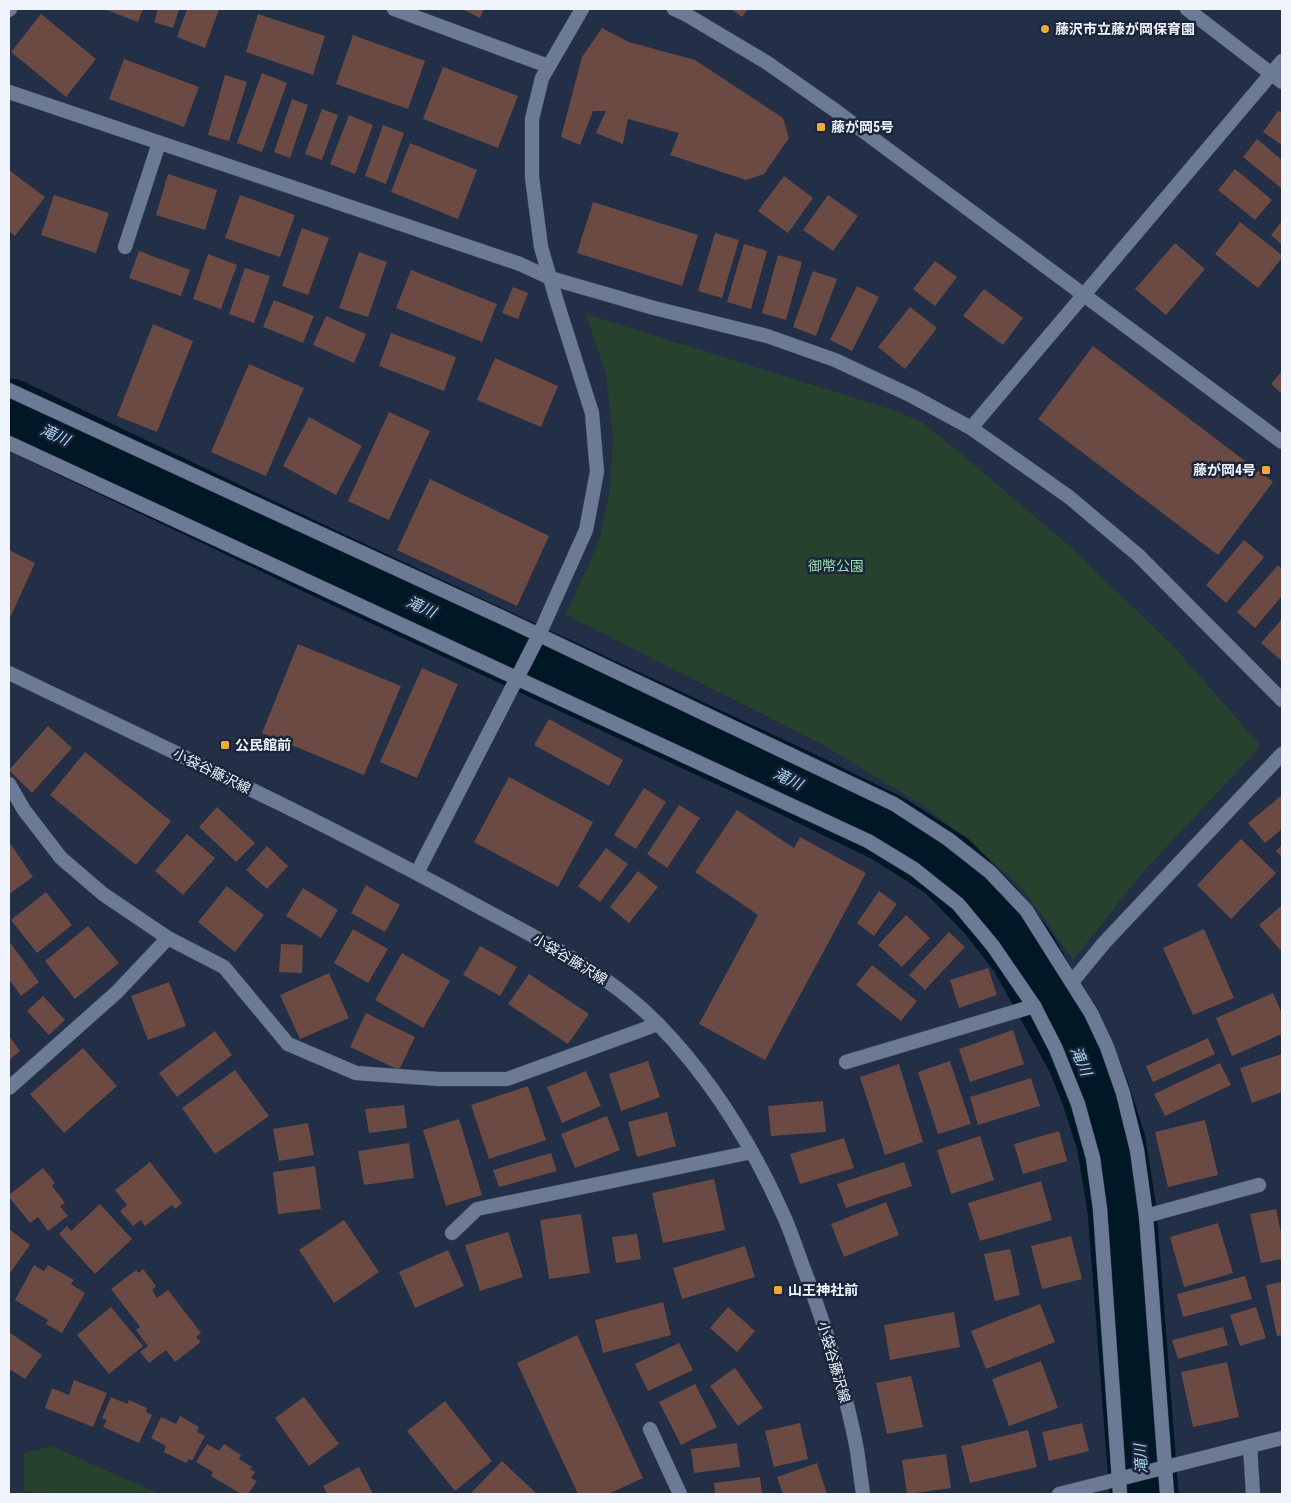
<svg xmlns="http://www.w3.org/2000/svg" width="1291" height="1503" font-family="'Roboto Condensed','Noto Sans JP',sans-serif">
  <rect width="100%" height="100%" fill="#232f46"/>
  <path fill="#26412e" d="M586,314L890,409L920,421L959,452L1073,549L1174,647L1261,746L1143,872L1073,960L1047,922L1021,887L978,849L930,810L820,743L566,615L600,538L610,488L613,437L606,375Z
    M51,1446L160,1494H148L145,1492L136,1494H57L24,1491V1453Z"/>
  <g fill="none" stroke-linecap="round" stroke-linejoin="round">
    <path stroke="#001825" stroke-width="69" d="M9,413L324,563L793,782L889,829L947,866L991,911L1023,952L1081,1057L1096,1095L1111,1142L1122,1210L1144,1494"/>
  </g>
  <path fill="#6a4a42" d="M104,9H143L138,22Z
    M158,9H179L173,28L154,22Z
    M187,9H219L205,48L177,37Z
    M462,9H484L480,18Z
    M731,9H748L742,17Z
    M41,14L96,59L66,97L11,52Z
    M258,14L325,36L313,75L246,52Z
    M602,28L629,42L695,60L783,118L789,138L764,174L746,180L670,155L679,133L628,119L623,144L596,133L606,111H593L580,145L561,137L582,57Z
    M353,35L425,61L408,109L336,84Z
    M124,59L199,87L184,127L109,99Z
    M443,67L518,96L498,148L423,119Z
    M262,73L287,83L262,152L237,143Z
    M225,75L247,82L229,141L208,135Z
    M292,99L308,105L290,158L274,152Z
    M322,109L338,115L322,160L305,154Z
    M1278,111L1282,113V145L1263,132Z
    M349,115L373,125L355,174L330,164Z
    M383,125L404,133L386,184L365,176Z
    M1257,139L1282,160V187L1281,188L1243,157Z
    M410,143L477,170L458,219L391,192Z
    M1235,169L1272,200L1255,220L1218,190Z
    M9,170L45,197L15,236L9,231Z
    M168,174L217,190L205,230L156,215Z
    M784,176L813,198L788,233L758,211Z
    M54,195L109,213L96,253L41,235Z
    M240,195L295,215L280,257L225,238Z
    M828,195L858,216L833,251L803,230Z
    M593,202L698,235L682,286L577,253Z
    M1282,221V245L1271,235Z
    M1240,222L1282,255V258L1258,288L1215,254Z
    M302,228L329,238L308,295L282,286Z
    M715,233L739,240L722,298L698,291Z
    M1175,243L1205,269L1166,315L1135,289Z
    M744,244L767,251L751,309L727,302Z
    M139,251L190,270L181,296L129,278Z
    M359,252L387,262L368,317L339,308Z
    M208,254L237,265L221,309L193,299Z
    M778,255L802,262L786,320L762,313Z
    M935,261L957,277L935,306L913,289Z
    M245,268L270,276L254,323L229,314Z
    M411,270L497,304L482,342L396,308Z
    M813,271L837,279L816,336L793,327Z
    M857,286L879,297L852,351L830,340Z
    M513,287L528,293L518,319L502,313Z
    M984,289L1023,318L1003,345L963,316Z
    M274,300L314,316L303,343L263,327Z
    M910,307L937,328L905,369L878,347Z
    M326,316L366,334L354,363L313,345Z
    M153,324L193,341L157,432L117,416Z
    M391,333L456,357L444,391L379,366Z
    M1093,346L1273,482L1218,555L1038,419Z
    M495,358L558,386L541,427L477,400Z
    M249,364L304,388L266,476L211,452Z
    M1282,371V394L1271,384Z
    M389,412L430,431L389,520L348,501Z
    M309,417L362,446L336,495L283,466Z
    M430,479L549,536L517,606L397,550Z
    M1244,540L1264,557L1226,603L1206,585Z
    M9,550L35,563L9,620Z
    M1278,565L1282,569V596L1255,628L1237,612Z
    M1281,620L1282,622V661L1261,643Z
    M298,644L401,686L364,775L262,733Z
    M422,668L458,684L417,778L380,762Z
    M549,719L623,760L609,786L534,745Z
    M48,726L72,748L32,793L9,770Z
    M85,752L171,821L136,865L50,795Z
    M509,777L593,822L558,887L474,842Z
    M644,788L666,802L636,849L614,835Z
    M1282,795V829L1265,843L1248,823Z
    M679,805L700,818L667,868L647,854Z
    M217,807L255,843L236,862L199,827Z
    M737,810L794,848L800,837L866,873L765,1060L699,1024L758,915L695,872Z
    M187,834L215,858L183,895L155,871Z
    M1241,839L1276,873L1231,919L1197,885Z
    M9,842L33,877L9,894Z
    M1282,845V857L1276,851Z
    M267,846L288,866L267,889L246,870Z
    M606,848L628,864L600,902L578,886Z
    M638,871L658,887L629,923L610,907Z
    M366,885L400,905L385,932L351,913Z
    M227,886L264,915L235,952L198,922Z
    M303,888L338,910L321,938L286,916Z
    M879,891L897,904L874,936L857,923Z
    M46,892L72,925L37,953L11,920Z
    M1282,905V952L1259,925Z
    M906,915L930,938L902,967L878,945Z
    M88,926L119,963L75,999L45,961Z
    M353,929L388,949L368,983L334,963Z
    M1204,929L1234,998L1193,1015L1163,948Z
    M949,932L965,947L925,990L909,975Z
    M9,941L39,982L21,996L9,979Z
    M281,944L303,945L302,973L279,972Z
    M480,946L517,967L500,996L463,975Z
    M402,953L450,981L423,1028L375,1000Z
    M872,965L917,1001L901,1021L856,985Z
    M988,968L997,995L959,1008L950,980Z
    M329,973L349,1018L300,1039L280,995Z
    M529,974L589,1014L568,1044L508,1004Z
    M169,982L186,1026L148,1040L131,996Z
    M1273,993L1282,1014V1034L1232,1056L1216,1018Z
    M43,996L65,1020L49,1035L27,1011Z
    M366,1013L415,1037L399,1070L350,1047Z
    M1013,1030L1024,1064L970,1082L959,1049Z
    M215,1031L232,1055L177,1097L159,1073Z
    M9,1036L20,1051L9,1060Z
    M1208,1038L1215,1054L1153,1082L1146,1066Z
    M83,1048L117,1086L64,1133L30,1094Z
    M1282,1054V1092L1252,1103L1240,1068Z
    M648,1061L660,1097L621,1111L609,1074Z
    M950,1061L971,1124L938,1134L918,1072Z
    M1220,1063L1231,1085L1165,1116L1154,1094Z
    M899,1064L923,1142L885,1155L860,1077Z
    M235,1070L269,1116L215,1154L182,1108Z
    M586,1071L601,1106L562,1123L547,1087Z
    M1031,1078L1040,1106L978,1125L970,1097Z
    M528,1086L546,1140L489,1159L471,1105Z
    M823,1101L826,1132L771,1136L768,1106Z
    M404,1105L407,1128L369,1133L365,1109Z
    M667,1112L676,1146L637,1157L628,1122Z
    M607,1116L620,1150L575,1168L561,1134Z
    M459,1119L482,1195L446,1206L423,1130Z
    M1205,1120L1218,1175L1168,1187L1155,1132Z
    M308,1123L314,1155L279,1161L273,1129Z
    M1059,1131L1067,1161L1023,1174L1014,1144Z
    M980,1136L994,1180L951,1194L937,1150Z
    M844,1138L854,1168L800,1184L790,1154Z
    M409,1143L414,1178L364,1185L358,1151Z
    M551,1153L557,1171L499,1187L493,1170Z
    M150,1162L182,1203L175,1209L172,1205L145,1226L141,1220L133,1226L120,1211L127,1205L115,1190Z
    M904,1162L912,1186L846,1208L837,1184Z
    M315,1166L321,1209L278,1214L273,1172Z
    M43,1168L55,1183L52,1186L65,1203L60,1206L68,1216L48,1231L38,1217L30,1223L9,1197V1195Z
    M714,1179L725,1230L663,1243L652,1193Z
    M1041,1181L1052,1220L980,1241L968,1203Z
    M886,1202L899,1235L844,1257L831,1224Z
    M100,1204L132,1239L95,1274L59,1234L67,1226L71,1231Z
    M1276,1209L1282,1237V1259L1261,1263L1250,1214Z
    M581,1214L590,1273L549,1279L540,1220Z
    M344,1220L379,1272L334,1303L299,1250Z
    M1218,1223L1233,1273L1184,1287L1170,1237Z
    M9,1229L30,1245L9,1274Z
    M508,1232L523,1277L480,1291L465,1245Z
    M637,1234L641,1259L616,1263L612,1237Z
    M1071,1236L1082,1279L1042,1289L1031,1246Z
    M745,1246L755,1277L682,1299L673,1268Z
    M1010,1249L1020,1295L995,1301L984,1254Z
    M448,1250L464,1286L415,1308L399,1272Z
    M34,1265L44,1271L48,1265L74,1280L71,1284L85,1293L62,1333L46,1324L48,1320L15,1300Z
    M143,1269L156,1286L152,1290L157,1298L168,1290L201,1333L196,1337L201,1342L175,1362L166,1350L149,1363L140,1352L148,1346L136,1330L140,1327L111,1289L136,1270L139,1273Z
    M1245,1276L1252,1299L1183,1317L1177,1294Z
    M1282,1282V1335L1277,1336L1266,1285Z
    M663,1302L671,1335L603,1353L595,1320Z
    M1040,1304L1055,1342L986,1369L971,1331Z
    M111,1307L143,1346L109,1374L77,1335Z
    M728,1307L755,1331L737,1352L710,1328Z
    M1256,1307L1266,1338L1240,1346L1230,1315Z
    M954,1312L960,1347L890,1360L884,1325Z
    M1223,1327L1228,1345L1178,1359L1172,1340Z
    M9,1332L42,1355L25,1379L11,1370L9,1373Z
    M577,1335L643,1478L608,1494H578L517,1363Z
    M679,1343L693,1370L648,1391L635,1364Z
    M1041,1361L1058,1408L1009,1426L992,1379Z
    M1227,1362L1239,1417L1193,1427L1181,1372Z
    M735,1368L763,1408L738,1426L710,1386Z
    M911,1376L923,1427L887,1434L876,1383Z
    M74,1380L107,1393L93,1427L45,1408L52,1388L69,1395Z
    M695,1384L717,1427L681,1445L659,1402Z
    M111,1397L127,1404L129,1400L147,1408L146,1412L152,1415L139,1443L103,1427L107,1420L102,1418Z
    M304,1397L339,1444L309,1466L275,1418Z
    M445,1401L492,1461L455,1491L407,1431Z
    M180,1416L199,1427L197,1432L205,1436L192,1461L189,1459L186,1463L164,1452L166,1446L151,1438L161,1417L176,1424Z
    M800,1423L808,1459L774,1467L765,1431Z
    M1082,1423L1089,1451L1049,1461L1042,1432Z
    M1028,1430L1037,1467L970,1483L961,1446Z
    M737,1443L740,1467L694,1473L691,1449Z
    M207,1444L219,1451L224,1444L241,1455L239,1459L252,1467L250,1469L255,1472L251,1478L257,1481L248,1494H241L211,1476L213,1472L196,1462Z
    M946,1454L951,1488L907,1494L902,1460Z
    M502,1461L537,1494H470Z
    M817,1463L827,1494H783L777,1477Z
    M359,1467L373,1494H327L323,1486Z
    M760,1477L762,1494H715L714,1483Z"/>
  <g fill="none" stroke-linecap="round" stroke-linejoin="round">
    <g stroke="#424b5e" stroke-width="15">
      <path id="service" d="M125,247L159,143
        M846,1062L1034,1006
        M9,1088L117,992L168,938
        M1146,1216L1259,1185
        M452,1233L477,1209L752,1152
        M650,1429L680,1494
        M1250,1446L1253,1494"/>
    </g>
    <g stroke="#424b5e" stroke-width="15">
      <path id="minor" d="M394,9L548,66
        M1187,9L1282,82
        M9,10L10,9
        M9,92L520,264L550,278L654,308L767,336L835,360L912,396L971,428L1069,497L1138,555L1282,700
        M9,390L512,622L894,804L948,839L990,872L1026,910L1091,1013L1107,1047L1123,1093L1137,1150L1146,1216L1167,1494
        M9,443L868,841L914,869L958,904L993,946L1034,1006L1056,1049L1078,1104L1093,1158L1100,1209L1120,1494
        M9,784L24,810L61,858L103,894L168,938L224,967L288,1044L356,1073L439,1079H507L658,1024
        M417,873L539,635L586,530L597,472L592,413L557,302L541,247L532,177V119L542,78L582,9
        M1072,982L1104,943L1282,754"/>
    </g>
    <g stroke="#424b5e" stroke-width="15">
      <path id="tertiary" d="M674,9L687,15L766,62L836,111L1282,442
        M971,428L1282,61
        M1059,1494L1282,1438"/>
    </g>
    <g stroke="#424b5e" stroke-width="15">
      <path id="secondary" d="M9,673C163,747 318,819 468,901C534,937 606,970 659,1025C713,1081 755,1150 786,1221C794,1240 800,1260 808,1280C828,1335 846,1392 857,1450C859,1465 861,1480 863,1494"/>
    </g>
    <use href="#service" stroke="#6c7a95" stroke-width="14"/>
    <use href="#minor" stroke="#6c7a95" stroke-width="14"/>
    <use href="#tertiary" stroke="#6c7a95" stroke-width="14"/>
    <use href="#secondary" stroke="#6c7a95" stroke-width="14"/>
  </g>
  <g fill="#ebaa39" stroke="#1a253b" stroke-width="2">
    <circle cx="1045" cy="29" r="5"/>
    <rect x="816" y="122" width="10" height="10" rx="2.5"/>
    <rect x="1261" y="465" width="10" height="10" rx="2.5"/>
    <rect x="220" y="740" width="10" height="10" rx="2.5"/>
    <rect x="773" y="1285" width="10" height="10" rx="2.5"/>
  </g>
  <g text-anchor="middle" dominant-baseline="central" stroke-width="5" stroke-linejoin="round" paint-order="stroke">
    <g font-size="14" font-weight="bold" fill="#eff4fd" stroke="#1a253b" text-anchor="start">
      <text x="1055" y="29">藤沢市立藤が岡保育園</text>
      <text x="831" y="127">藤が岡5号</text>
      <text x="1256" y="470" text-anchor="end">藤が岡4号</text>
      <text x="235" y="745">公民館前</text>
      <text x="788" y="1290">山王神社前</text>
    </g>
    <g font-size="14" fill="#98ddac" stroke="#1a253b">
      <text x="836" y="566">御幣公園</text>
    </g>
    <g font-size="14" fill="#eff4fd" stroke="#1a253b">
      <text transform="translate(212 771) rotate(26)">小袋谷藤沢線</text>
      <text transform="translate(570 959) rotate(31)">小袋谷藤沢線</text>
      <text transform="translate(834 1362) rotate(74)">小袋谷藤沢線</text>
    </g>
    <g font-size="15" font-style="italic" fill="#afdbf5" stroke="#1a253b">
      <text transform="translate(55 435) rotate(25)">滝川</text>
      <text transform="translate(421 607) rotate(25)">滝川</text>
      <text transform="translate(788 779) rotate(26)">滝川</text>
      <text transform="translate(1081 1061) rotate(67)">滝川</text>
      <text transform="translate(1141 1459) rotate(-94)">滝川</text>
    </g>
  </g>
  <rect width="1291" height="1503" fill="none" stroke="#eff4fd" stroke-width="20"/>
</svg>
